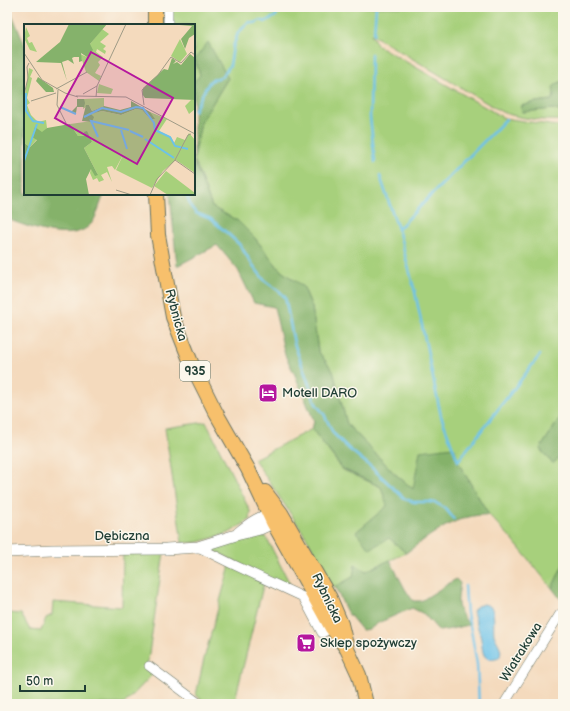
<svg xmlns="http://www.w3.org/2000/svg" width="570" height="711" font-family="'Balsamiq Sans',sans-serif">
  <rect width="100%" height="100%" fill="#fbf7ec"/>
  <filter id="ink" filterUnits="userSpaceOnUse"><feTurbulence type="fractalNoise" baseFrequency=".025" numOctaves="2"/><feDisplacementMap in="SourceGraphic" scale="8" xChannelSelector="R" yChannelSelector="G"/><feConvolveMatrix kernelMatrix="1 2 1 2 8 2 1 2 1" color-interpolation-filters="sRGB"/></filter>
  <filter id="wash" filterUnits="userSpaceOnUse"><feTurbulence type="fractalNoise" baseFrequency=".012" numOctaves="4" result="noise"/><feDisplacementMap in="SourceGraphic" scale="16" xChannelSelector="R" yChannelSelector="G"/><feGaussianBlur stdDeviation="0.9" result="paint"/><feColorMatrix in="noise" values="0 0 0 0 0 0 0 0 0 0 0 0 0 0 0 0 0 1.4 0 .05"/><feComposite in="paint" operator="in"/></filter>
  <g filter="url(#wash)">
    <rect width="100%" height="100%" fill="#f4dabd"/>
    <path fill="#a7d07b" stroke="#638658" d="M162,7H563V83L560,82L552,100L536,102L521,106L522,112L553,109L563,113V120C543,121 521,119 502,112L371,34L377,45L504,118L563,127V413L540,449L553,464L563,453V565L552,588L510,537L489,515L459,464L454,447L413,489L394,473L347,424L333,371L318,351L312,307L303,286L281,271L254,237L238,221L212,207L194,159L201,122L228,78L201,75L194,82V25H162Z
      M206,422L251,513L249,516L251,519L229,533L199,542L182,543L165,428Z
      M312,429L343,470L381,487L388,506L356,532L389,538L406,553L353,577L333,588L308,540L254,459Z
      M259,533L261,536L266,537L290,584L267,578L213,550L223,543Z
      M164,552L147,667L153,674L124,704H7V613L21,614L30,630L41,631L46,618L52,615L53,602L122,607L123,553Z
      M230,565L264,582L234,704H207L196,695L204,659Z"/>
    <path fill="#85b26b" stroke="#527850" d="M7,7H9L25,46V194H104C101,201 96,218 92,223C74,245 29,227 7,219Z
      M208,42L228,78L201,122L194,159V82L200,75L195,59Z
      M560,82L563,83V112L553,109L522,112L521,106L536,102L552,100L554,95L553,87Z
      M194,161L212,207L238,221L254,237L281,271L303,286L312,307L318,351L333,371L347,424L394,473L413,489L420,451L454,447L459,464L489,515C458,513 430,535 406,553L389,538L370,549L356,532L387,506L381,487L343,469L312,429L314,421L295,375L285,355L274,307L254,303L238,270L217,245L177,266L170,194H194Z
      M563,413V453L553,464L540,449Z
      M390,560L405,589L413,601H421L456,579L460,583C457,606 455,605 469,625C458,627 449,630 439,631L424,614L412,608L378,623L370,629L362,630L347,612L335,587L353,577L355,564L366,571Z
      M563,565V602L552,588Z"/>
    <path fill="#6cc2e9" stroke="#46808e" d="M484,604C487,605 491,606 492,609C495,616 493,627 494,635C497,643 504,649 499,658C493,660 488,661 484,655C482,651 482,644 481,639C479,629 475,621 473,611L477,606Z"/>
    <g fill="none" stroke-linecap="round" stroke-linejoin="round">
      <path stroke="#6cc2e9" stroke-width="2.5" d="M374,34L376,7
        M371,54L370,117L375,162
        M194,111L203,93L210,81L223,76L230,65L233,47L238,33L249,22L255,23L261,20L265,22L276,16L279,7
        M380,176L398,229L415,292L441,416L458,461L540,355
        M186,194L191,207L196,213L211,219L227,233L240,245L252,264L265,281L279,291L285,297L294,343L310,387L316,404L324,414L333,433L348,448L370,466L405,499L414,502H429L436,503L445,508L454,519
        M398,229L506,119
        M465,586L467,614L471,630L477,664L479,704"/>
    </g>
  </g>
  <g filter="url(#ink)">
    <g fill="none" stroke-linecap="round" stroke-linejoin="round">
      <g stroke="#6a7464" stroke-width="10">
        <path id="minor" d="M168,25V7
          M198,547L232,564L303,597L322,633L336,626
          M149,666L200,704
          M504,704L560,614"/>
      </g>
      <g stroke="#6a7464" stroke-width="12">
        <path id="tertiary" d="M238,533C250,523 261,515 277,513
          M7,552L52,550L166,549L198,547L236,535L260,529L271,524L278,516"/>
      </g>
      <g stroke="#6a7464" stroke-width="16">
        <path id="primary" d="M155,25V7
          M156,194L158,235L173,317L192,365L216,413L248,469L273,522L332,628L347,649
          M265,492L281,513L330,598L341,624L347,649L359,675L366,704"/>
      </g>
      <use href="#minor" stroke="#fff" stroke-width="9"/>
      <use href="#tertiary" stroke="#fff" stroke-width="11"/>
      <use href="#primary" stroke="#f7c06c" stroke-width="14"/>
    </g>
  </g>
  <defs>
    <g id="hotel-square" transform="scale(1)"><rect x="-9" y="-9" width="18" height="18" rx="4" fill="#b5179e" stroke="#fbf7ec"/><path d="M-6-4.5h1.5V1H6V5H4.5V3h-9V5H-6ZM-4 0a1.8 1.8 0 1 1 3.6 0ZM.5 0V-2.5h3Q6-2.5 6 0Z" fill="#fff"/></g>
    <g id="supermarket-square" transform="scale(1)"><rect x="-9" y="-9" width="18" height="18" rx="4" fill="#b5179e" stroke="#fbf7ec"/><path d="M-6-5.5h2.5l.6 2H6L4.5 2H-2.5L-4.4-4H-6ZM-1.5 3.2a1.3 1.3 0 1 0 .1 0ZM3 3.2a1.3 1.3 0 1 0 .1 0Z" fill="#fff"/></g>
  </defs>
  <g fill-rule="evenodd">
    <use href="#hotel-square" x="268" y="393"/>
    <use href="#supermarket-square" x="306" y="643"/>
  </g>
  <g text-anchor="middle" dominant-baseline="central" stroke-width="3" stroke-linejoin="round" paint-order="stroke">
    <rect fill="#fbf7ec" stroke="#61756b" stroke-width="1" x="180" y="361" width="30" height="20" rx="3"/>
    <g font-size="12" font-weight="bold" fill="#1f3d34">
      <text x="195" y="371">935</text>
    </g>
    <g font-size="13" fill="#1f3d34" stroke="#fbf7ec">
      <text transform="translate(176 315) rotate(75)">Rybnicka</text>
      <text x="122" y="536">Dębiczna</text>
      <text transform="translate(327 598) rotate(64)">Rybnicka</text>
      <text transform="translate(521 652) rotate(-58)">Wiatrakowa</text>
    </g>
    <g font-size="13" fill="#1f3d34" stroke="#fbf7ec" text-anchor="start">
      <text x="282" y="393">Motell DARO</text>
      <text x="320" y="643">Sklep spożywczy</text>
    </g>
  </g>
  <g transform="translate(24 24)">
    <rect width="171" height="171" fill="#f4dabd"/>
    <path d="M2,3L6,12L3,14L5,19L8,18L13,28L6,26L0,14ZM78,5L85,10L76,18L82,22L79,25L82,27L81,30L73,25L72,28L79,33L74,38L76,41L71,49L77,52L75,57L62,48L56,30L63,33L66,20ZM156,15L163,30L156,38L147,32ZM5,44L9,46L6,53L8,54L3,74L6,79L3,81L7,91L14,98L22,96L23,104L6,123L0,119V77ZM75,60L89,65L87,70L73,69ZM80,74V82L68,87L65,81L59,85L60,75ZM167,76H171V85L165,90L161,82ZM112,85L118,86L126,95V88L143,95L135,107L147,113L150,119L153,113L161,116L165,109L171,116V149L152,136L139,147L128,164L92,146L100,129L91,146L88,142L83,143L88,158L83,148L77,151L80,156L75,158L73,154L69,156L66,149L67,144L74,151L60,124L68,118L61,112H54L46,100L68,97L66,90L78,87L97,91ZM142,147L171,169V171H144L130,162Z" fill="#a7d07b"/>
    <path d="M45,0H83L66,20L69,26L63,33L57,29L58,37L55,38V33H50L48,34L50,40L44,36L38,38L43,57L37,39L12,38L36,18ZM143,0H171V10L165,14L161,25L157,15L168,2ZM166,30L171,34V76L121,74L118,70L119,64L140,45L144,46L148,34L152,37L149,40L153,38L157,41ZM14,53L29,64L30,68H22L12,57ZM53,75H60L61,79L60,83H53L52,89L47,88L53,82ZM107,77L126,88L131,95H126L118,86L112,85L97,91L78,87L67,90L70,93L68,98L58,97L62,81H65L68,87L80,82L96,86L107,83ZM46,100L54,112H61L60,108L63,107L68,118L60,124L74,151L71,152L67,145L62,155L65,171H0V119L6,123L13,116L8,113L11,103L18,108L23,104Z" fill="#85b26b"/>
    <path fill="none" stroke="#6cc2e9" stroke-width="2" d="M2,69V87L9,97L20,99M36,83L52,90M60,93L78,84L97,88L112,83L119,84L130,99L131,106L146,113L151,122L164,125M97,106L103,125M106,107L119,113M74,113L67,97L105,106M121,115L150,134M0,137L13,100"/>
    <path fill="none" stroke="#9f9b86" stroke-width="1" d="M0,29L18,56L41,69L54,73M32,65L63,48M34,66L33,81L42,99M59,70L73,62M0,71L4,54L3,43L5,39M52,72L102,73L171,110M72,73L73,62L102,0M7,77L32,69M120,81L118,66L134,51L147,33L157,39L167,28L171,31M151,136L171,150M92,166L108,171M126,171L133,155L151,136L164,111L167,110"/>
    <path fill="#b5179e" fill-opacity="0.15" stroke="#b5179e" stroke-width="2" d="M67,28L149,74L113,140L31,94Z"/>
    <rect width="171" height="171" fill="none" stroke="#1f3d34" stroke-width="2"/>
  </g>
  <rect width="570" height="711" fill="none" stroke="#fbf7ec" stroke-width="24"/>
  <path d="M20 685v6h65v-6" fill="none" stroke="#1f3d34" stroke-width="2"/>
  <text x="26" y="685" font-size="12" fill="#1f3d34" stroke="#fbf7ec" stroke-width="3" paint-order="stroke">50 m</text>
</svg>
